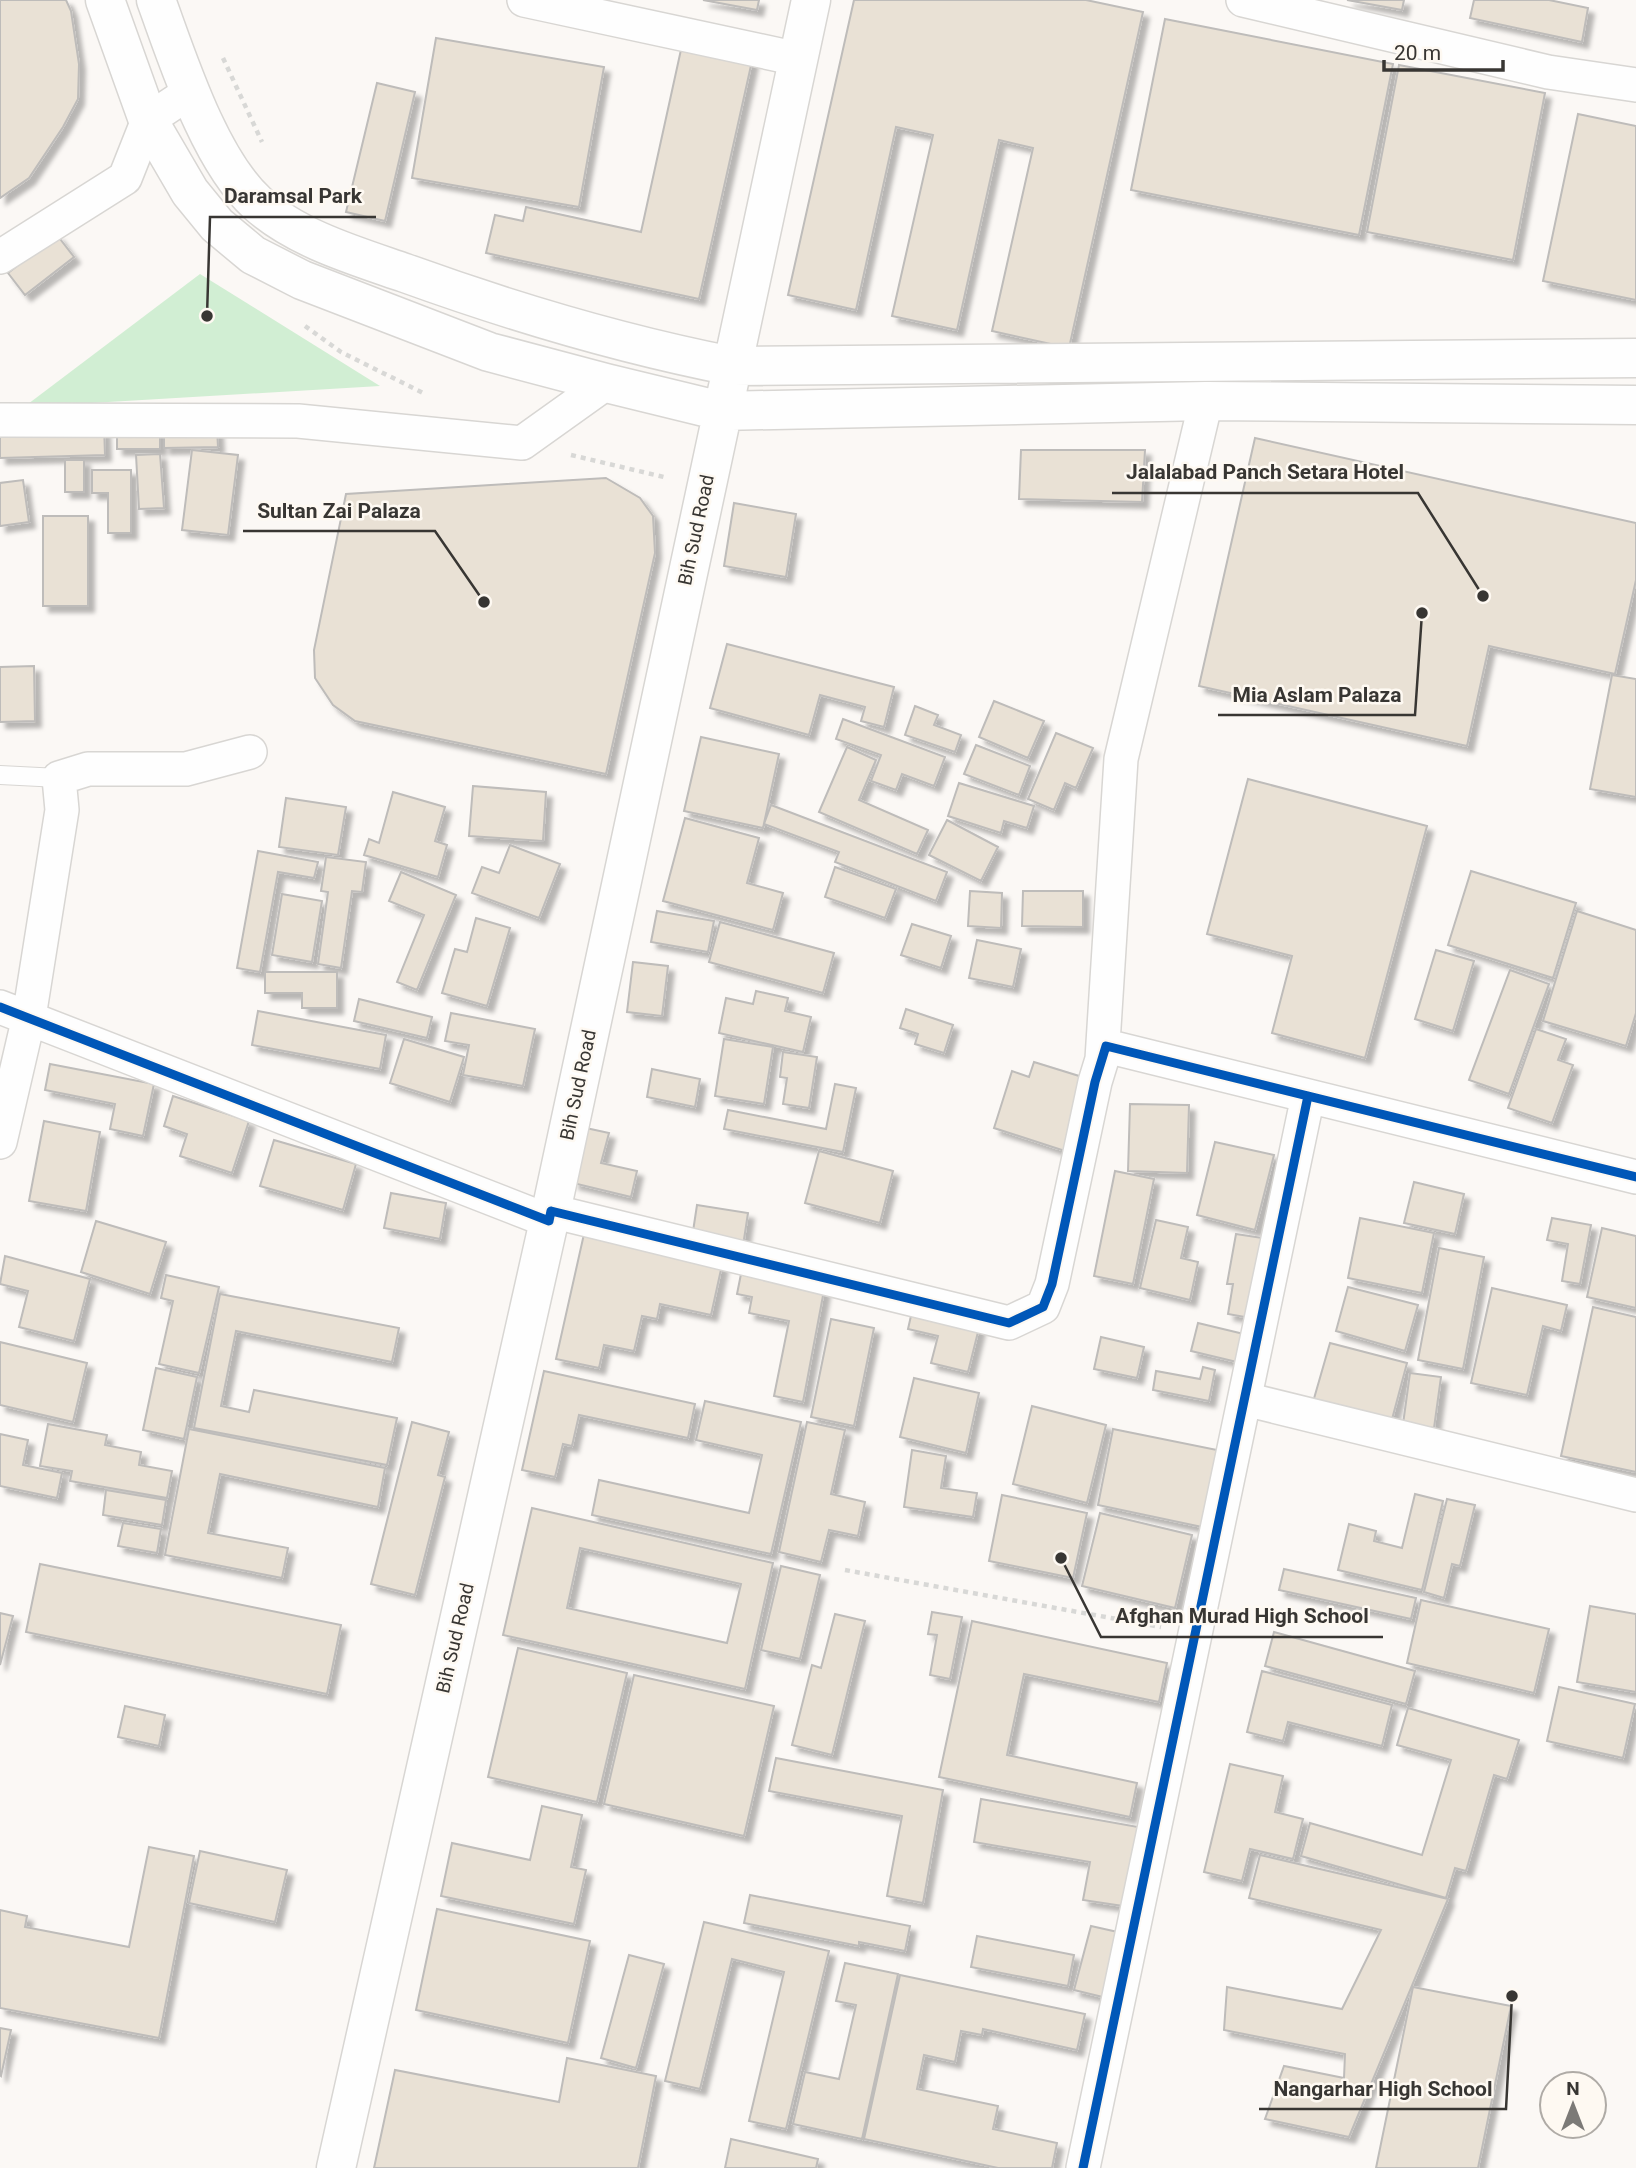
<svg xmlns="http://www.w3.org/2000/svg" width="1636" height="2168" font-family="Roboto,sans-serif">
  <defs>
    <filter id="shadow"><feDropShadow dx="6" dy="6" stdDeviation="2" flood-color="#0004"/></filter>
  </defs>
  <rect width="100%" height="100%" fill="#fbf8f5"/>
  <path fill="#d1eed3" d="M200,274L380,386L24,407Z"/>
  <path fill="#e9e1d5" stroke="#bebcba" stroke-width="2" fill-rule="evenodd" filter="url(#shadow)" d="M0,0H66L71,11L79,64L78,99L63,127L29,178L0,198Z
    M703,0H759L757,10Z
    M854,0H1086L1143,12L1069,348L992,331L1033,148L999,140L957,330L892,316L933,135L896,127L856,310L788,295Z
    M1347,0H1404L1402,10Z
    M1474,0H1549L1588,8L1582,42L1470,18Z
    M1165,19L1393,64L1359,235L1131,190Z
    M684,36L754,52L699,299L486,253L495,215L523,221L526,207L641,232Z
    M436,38L604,67L579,207L412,178Z
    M1399,65L1545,93L1513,260L1367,232Z
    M377,83L415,92L385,221L346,212Z
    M1578,114L1636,126V300L1543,281Z
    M57,235L74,257L25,295L8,273Z
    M104,425L105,455L0,458V428Z
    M117,429H160V449H117Z
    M217,429L218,447L164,448V431Z
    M1255,438L1636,523V580L1615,674L1489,646L1467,746L1199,686Z
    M192,450L238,455L228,535L182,530Z
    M1021,450H1145L1142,502L1019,499Z
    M160,454L164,508L139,509L136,455Z
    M65,460H84V492H65Z
    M92,470H131V533H108V493H92Z
    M606,478L640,498L653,516L655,553L606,774L355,721L333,705L315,678L314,650L346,494Z
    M23,480L29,522L0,526V483Z
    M734,503L796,514L786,577L724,566Z
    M43,516H88V606H43Z
    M727,644L894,687L884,727L861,721L865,707L820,695L809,735L710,708Z
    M34,666L35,721L0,722V667Z
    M1612,675L1636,679V797L1590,789Z
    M994,701L1044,721L1028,758L979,737Z
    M915,706L938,715L934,725L961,735L955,752L905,735Z
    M843,719L945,757L934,786L902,774L896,790L871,781L881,755L836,739Z
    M1056,733L1093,748L1076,788L1065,783L1054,810L1028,799Z
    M701,737L779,754L763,828L684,811Z
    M976,745L1030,766L1019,795L964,774Z
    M847,747L876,760L859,800L928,830L917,854L819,812Z
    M1248,779L1427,826L1365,1058L1272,1033L1292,956L1207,934Z
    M959,783L1034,806L1027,828L1004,821L1001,833L948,816Z
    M473,786L546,792L543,841L469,836Z
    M393,792L445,807L435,841L447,845L438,877L364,855L369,839L379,843Z
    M286,798L346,807L338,855L279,847Z
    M771,805L947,872L936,901L835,862L839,852L764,824Z
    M685,818L759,838L747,883L783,893L773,930L663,901Z
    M947,820L998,847L981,881L929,855Z
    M510,845L560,864L539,918L472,893L482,867L499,873Z
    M258,851L318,862L314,878L278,872L260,972L237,968Z
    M326,857L366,862L362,892L352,891L341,968L318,964L328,892L321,891Z
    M835,867L896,889L885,918L825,897Z
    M1471,871L1576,903L1553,978L1448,945Z
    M401,872L456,895L417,990L397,982L424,915L389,901Z
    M970,891L1002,893L1001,928L968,926Z
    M1023,891H1083V927L1022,926Z
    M282,894L322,901L312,962L272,955Z
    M657,911L714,921L708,952L651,942Z
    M1577,911L1636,930V1013L1626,1046L1543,1021Z
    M476,918L510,928L487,1006L442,993L455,949L467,952Z
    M720,922L834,953L823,993L709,962Z
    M912,924L951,936L941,968L901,955Z
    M977,940L1021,949L1013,987L969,978Z
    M1436,950L1474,961L1453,1031L1415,1019Z
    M633,962L668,966L662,1016L627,1012Z
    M1510,970L1549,984L1509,1094L1469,1080Z
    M265,972H337V1008H302V993H265Z
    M756,991L788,998L785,1011L811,1017L803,1052L719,1033L726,998L753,1004Z
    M359,999L432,1017L427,1038L354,1021Z
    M906,1009L953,1025L944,1053L915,1044L918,1034L900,1028Z
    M258,1011L386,1035L380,1069L252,1045Z
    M451,1013L535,1029L523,1086L463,1075L469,1045L445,1041Z
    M1536,1029L1566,1039L1558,1060L1573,1065L1552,1123L1508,1108Z
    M404,1039L464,1057L450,1102L390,1083Z
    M724,1039L773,1047L764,1104L715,1096Z
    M783,1052L817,1057L809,1108L783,1104L787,1078L780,1077Z
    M1034,1062L1092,1080L1068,1152L994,1128L1012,1071L1029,1077Z
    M50,1064L154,1084L143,1136L110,1129L115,1104L45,1090Z
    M652,1069L700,1079L695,1107L647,1097Z
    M835,1084L856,1088L843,1152L724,1129L728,1110L826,1129Z
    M173,1096L249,1121L232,1173L180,1156L187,1134L164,1126Z
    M1130,1104L1189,1105L1187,1173L1128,1171Z
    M44,1121L100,1132L86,1211L29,1201Z
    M586,1128L609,1133L601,1163L637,1171L631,1197L573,1183Z
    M274,1140L356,1164L343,1210L260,1186Z
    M1215,1142L1274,1155L1255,1230L1197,1215Z
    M819,1151L893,1171L880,1223L805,1203Z
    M1115,1171L1154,1179L1133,1284L1094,1276Z
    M1414,1182L1464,1194L1455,1234L1404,1223Z
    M391,1193L446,1203L440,1239L384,1228Z
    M697,1205L748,1213L743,1246L692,1238Z
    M1360,1218L1434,1233L1422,1293L1348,1278Z
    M1552,1218L1591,1225L1580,1284L1562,1281L1568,1244L1547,1240Z
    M1156,1220L1188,1227L1181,1258L1198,1262L1190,1300L1140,1288Z
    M96,1221L166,1242L150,1294L81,1272Z
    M1602,1228L1636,1236V1308L1587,1297Z
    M584,1234L722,1265L711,1315L660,1304L657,1319L642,1316L634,1351L604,1345L599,1368L556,1359Z
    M1236,1234L1269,1239L1256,1319L1228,1314L1233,1284H1227Z
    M1439,1248L1484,1257L1463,1369L1418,1360Z
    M5,1256L90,1279L74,1341L19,1327L28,1291L0,1284Z
    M742,1269L825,1285L803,1402L774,1396L789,1321L749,1313L752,1297L737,1294Z
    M166,1275L219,1287L199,1373L159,1364L173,1301L161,1298Z
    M1348,1287L1418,1305L1405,1351L1336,1331Z
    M1492,1288L1567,1305L1561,1331L1543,1326L1527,1395L1471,1383Z
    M220,1294L399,1328L392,1362L236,1331L221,1406L249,1412L254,1390L397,1418L387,1465L194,1428Z
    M913,1307L980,1324L968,1372L931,1363L938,1336L908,1329Z
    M1593,1307L1636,1317V1472L1561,1456Z
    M831,1319L874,1328L854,1426L811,1417Z
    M1198,1323L1248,1335L1241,1363L1191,1351Z
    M1101,1337L1144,1347L1137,1378L1094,1369Z
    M0,1342L87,1363L73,1422L0,1405Z
    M1330,1343L1407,1363L1391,1423L1313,1402Z
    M1203,1367L1215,1370L1209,1401L1153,1390L1156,1371L1200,1379Z
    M156,1368L197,1377L184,1439L143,1430Z
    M544,1371L695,1404L688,1438L579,1415L572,1446L563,1444L555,1477L522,1470Z
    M1410,1373L1441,1377L1434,1428L1403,1424Z
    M914,1378L979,1393L966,1453L900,1437Z
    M705,1401L801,1422L771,1554L592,1515L599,1480L749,1513L762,1455L696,1440Z
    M1032,1406L1106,1425L1087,1503L1013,1484Z
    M412,1422L449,1432L438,1475L445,1477L415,1595L371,1584Z
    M807,1422L845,1430L831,1494L865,1502L858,1536L829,1530L821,1562L779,1552Z
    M48,1424L107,1435L105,1445L141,1452L139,1465L172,1471L167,1498L70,1481L72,1471L40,1466Z
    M189,1429L385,1468L378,1507L220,1474L208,1533L288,1548L282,1578L165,1555Z
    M1113,1429L1217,1450L1202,1527L1098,1505Z
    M0,1434L28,1440L23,1465L62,1473L57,1498L0,1486Z
    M912,1450L946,1456L941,1488L977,1493L973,1517L904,1507Z
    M106,1490L166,1500L162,1525L103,1515Z
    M1415,1494L1443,1501L1422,1590L1338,1570L1349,1524L1376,1531L1374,1541L1402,1548Z
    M1002,1495L1087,1513L1073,1578L989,1561Z
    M1447,1499L1475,1505L1460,1566L1452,1564L1444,1598L1424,1592Z
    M532,1508L773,1563L745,1689L503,1635ZM580,1548L741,1584L727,1643L567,1608Z
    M1100,1513L1192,1535L1175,1608L1082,1586Z
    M123,1523L161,1529L157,1553L118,1546Z
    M40,1564L341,1625L327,1694L26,1632Z
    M781,1566L820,1575L800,1659L761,1650Z
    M1284,1569L1416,1598L1411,1619L1279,1590Z
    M1421,1600L1549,1629L1534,1693L1407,1663Z
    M1590,1606L1636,1614V1692L1577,1682Z
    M932,1612L962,1617L950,1679L930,1675L937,1635L928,1634Z
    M0,1613L13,1616L0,1665Z
    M835,1614L865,1621L832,1755L792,1745L812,1665L821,1668Z
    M972,1621L1167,1663L1159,1702L1024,1674L1007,1755L1137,1783L1130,1817L939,1777Z
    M1274,1632L1415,1671L1406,1704L1265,1666Z
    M518,1648L627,1673L597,1802L488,1777Z
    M1262,1671L1392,1705L1382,1746L1288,1722L1283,1741L1247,1732Z
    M634,1675L774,1706L744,1836L604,1804Z
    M1559,1687L1635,1704L1623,1758L1547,1741Z
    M125,1706L165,1715L159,1746L118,1737Z
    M1408,1708L1519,1740L1507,1779L1494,1775L1466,1871L1455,1868L1446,1898L1301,1856L1310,1823L1422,1855L1451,1760L1397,1745Z
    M776,1758L943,1790L923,1903L887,1896L902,1816L769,1791Z
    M1230,1764L1283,1776L1275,1812L1303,1819L1293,1859L1250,1849L1242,1881L1204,1872Z
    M981,1799L1138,1827L1123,1906L1083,1900L1090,1862L974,1842Z
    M542,1806L582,1815L571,1867L586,1870L574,1924L441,1896L452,1843L530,1860Z
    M149,1847L194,1856L159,2038L0,2008V1910L27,1916L25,1927L129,1947Z
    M200,1851L287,1870L275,1922L189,1903Z
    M1260,1855L1448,1899L1349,2137L1265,2119L1284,2066L1344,2078L1345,2054L1224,2030L1227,1987L1342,2009L1381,1930L1249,1898Z
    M750,1895L910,1926L905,1951L859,1942V1946L744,1923Z
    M437,1909L590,1941L568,2043L416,2010Z
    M704,1922L829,1951L786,2129L749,2121L784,1972L732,1959L700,2089L665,2081Z
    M1091,1926L1131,1935L1115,2000L1074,1990Z
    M977,1936L1074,1955L1068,1986L971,1967Z
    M629,1955L664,1964L636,2068L601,2058Z
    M845,1963L898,1974L862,2139L793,2124L805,2072L839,2079L856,2005L836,2001Z
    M900,1975L1085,2014L1077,2050L983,2029L982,2035L961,2031L955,2062L924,2055L917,2089L998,2106L993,2129L1057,2143L1052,2168H998L864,2139Z
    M1413,1987L1511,2006L1478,2168H1376Z
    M0,2028L11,2030L1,2076L0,2075Z
    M567,2058L656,2076L638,2168H374L395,2070L559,2102Z
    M731,2139L818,2159L816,2168H725Z"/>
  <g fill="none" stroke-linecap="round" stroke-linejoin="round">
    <g stroke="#d8d6d3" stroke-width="20">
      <path id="service" d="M0,775L59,778"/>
    </g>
    <g stroke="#d8d6d3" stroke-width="36">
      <path id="minor" d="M524,0L798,59
        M1243,0L1548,72L1636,85
        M0,257L125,178L148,120L190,92
        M0,420L298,421L522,443L606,383
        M0,1007L549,1221L551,1211L1009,1323L1043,1307L1052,1284L1095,1082L1106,1046L1636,1177
        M1102,1059L1121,759L1206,401
        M0,1142L29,1017L62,810L59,778L88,769H186L250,752
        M1245,1399L1636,1495
        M1083,2168L1308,1096"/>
    </g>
    <g stroke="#d8d6d3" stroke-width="41">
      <path id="secondary" d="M105,0L148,120L190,192L217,225L253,255L302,280L489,352L606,383L721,411L1206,401L1636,405
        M156,0C178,60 209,159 257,203C297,239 356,256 405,273C513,312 620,344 732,366L1636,358
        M336,2168L549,1221L811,0"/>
    </g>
    <path stroke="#d8d8d6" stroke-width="4.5" stroke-dasharray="5 5" stroke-linecap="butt" d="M223,58L262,142
      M305,326L341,352L425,394
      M571,455L668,478
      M845,1570L1161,1627"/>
    <use href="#service" stroke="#fefefe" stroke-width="18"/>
    <use href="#minor" stroke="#fefefe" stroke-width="33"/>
    <use href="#secondary" stroke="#fefefe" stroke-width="38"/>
    <g stroke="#fef9f2" stroke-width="13">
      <path id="cycleway" d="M0,1007L549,1221L551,1211L1009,1323L1043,1307L1052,1284L1095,1082L1106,1046L1636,1177
        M1083,2168L1308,1096"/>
    </g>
    <use href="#cycleway" stroke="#0057b8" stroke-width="9"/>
  </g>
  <g text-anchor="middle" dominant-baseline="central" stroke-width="5" stroke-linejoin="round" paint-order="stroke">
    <g font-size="19" fill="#383633" stroke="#fef9f2">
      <text transform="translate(696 530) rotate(-78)">Bih Sud Road</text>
      <text transform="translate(578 1085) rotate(-78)">Bih Sud Road</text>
      <text transform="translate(455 1638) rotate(-77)">Bih Sud Road</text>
    </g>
  </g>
  <path fill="none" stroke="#383633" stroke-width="2.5" d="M207 316L210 217H376M1483 596L1418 493H1112M484 602L435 531H243M1422 613L1415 715H1218M1061 1558L1101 1637H1383M1512 1996L1506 2109H1259"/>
  <g fill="#383633" stroke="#fef9f2" stroke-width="2.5">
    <circle cx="207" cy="316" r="7"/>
    <circle cx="1483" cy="596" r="7"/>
    <circle cx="484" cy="602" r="7"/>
    <circle cx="1422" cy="613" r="7"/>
    <circle cx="1061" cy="1558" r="7"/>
    <circle cx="1512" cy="1996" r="7"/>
  </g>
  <g font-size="21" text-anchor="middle" font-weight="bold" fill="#383633" stroke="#fef9f2" stroke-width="5" stroke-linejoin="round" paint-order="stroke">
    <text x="293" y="203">Daramsal Park</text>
    <text x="1265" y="479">Jalalabad Panch Setara Hotel</text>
    <text x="339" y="518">Sultan Zai Palaza</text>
    <text x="1317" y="702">Mia Aslam Palaza</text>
    <text x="1242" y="1623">Afghan Murad High School</text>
    <text x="1383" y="2096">Nangarhar High School</text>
  </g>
  <g transform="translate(1573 2105)"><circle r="33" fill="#fef9f2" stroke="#afaba6" stroke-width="2"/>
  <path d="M0-5L12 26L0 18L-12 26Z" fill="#7c7a77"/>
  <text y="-10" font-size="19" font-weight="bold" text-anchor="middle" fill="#383633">N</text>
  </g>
  <path d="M1384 60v10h119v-10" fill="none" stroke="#383633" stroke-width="3.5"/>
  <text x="1394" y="60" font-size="21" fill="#383633" stroke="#fef9f2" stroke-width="5" paint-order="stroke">20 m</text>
</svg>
